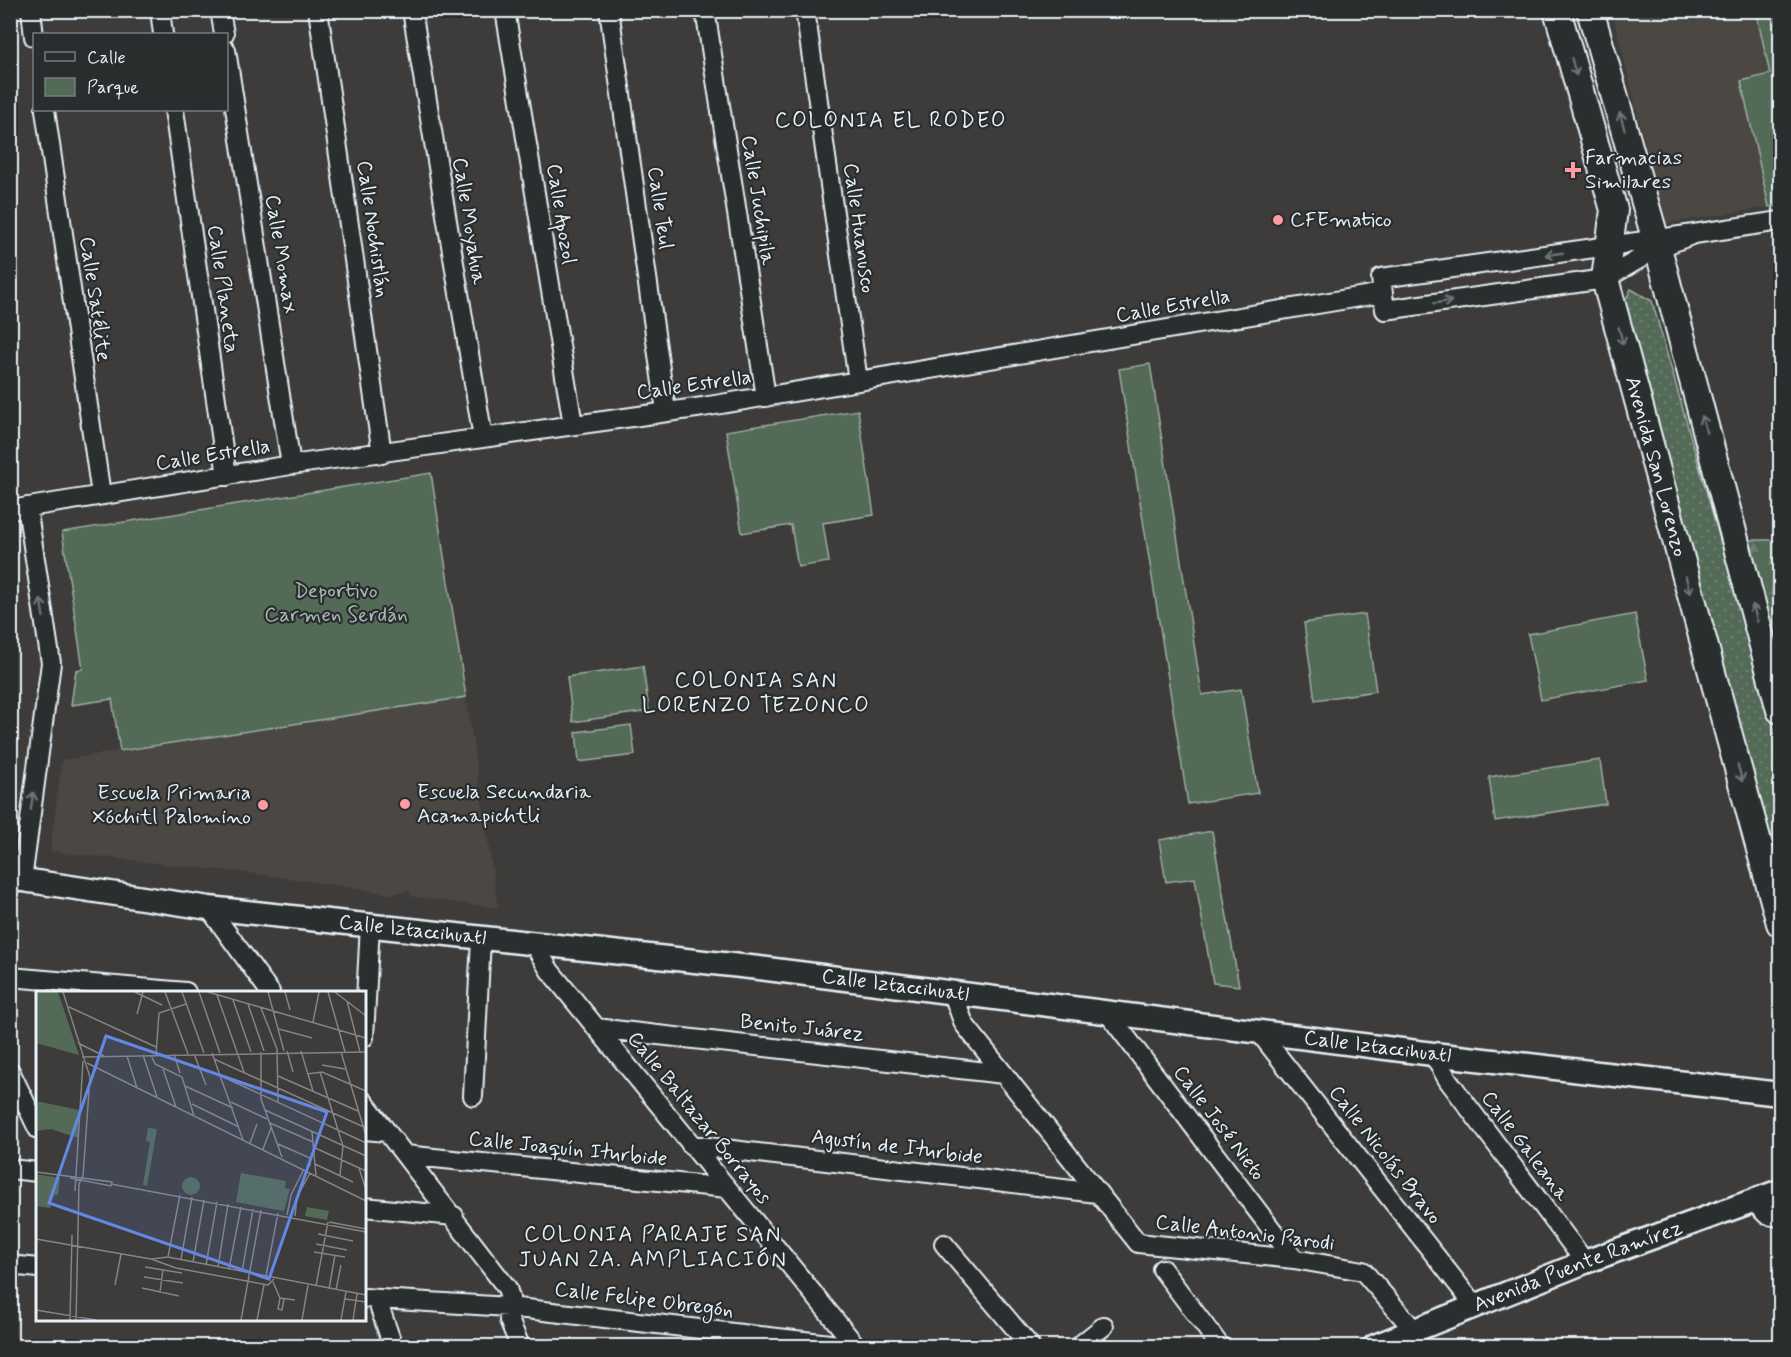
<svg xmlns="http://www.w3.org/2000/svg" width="1791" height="1357" font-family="Mynerve,sans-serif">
  <defs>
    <pattern id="grass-dots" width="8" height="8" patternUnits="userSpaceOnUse" patternTransform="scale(1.5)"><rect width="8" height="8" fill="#536a56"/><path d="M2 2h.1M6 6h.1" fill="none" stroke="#6c806f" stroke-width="1.8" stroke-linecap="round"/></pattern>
    <pattern id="forest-firs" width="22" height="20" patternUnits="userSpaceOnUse" patternTransform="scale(1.5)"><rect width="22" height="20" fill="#536a56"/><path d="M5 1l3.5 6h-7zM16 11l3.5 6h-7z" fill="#6c806f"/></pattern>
  </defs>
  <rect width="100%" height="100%" fill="#3e3c3a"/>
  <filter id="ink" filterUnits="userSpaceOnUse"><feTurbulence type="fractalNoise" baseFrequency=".0167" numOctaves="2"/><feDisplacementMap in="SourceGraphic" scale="12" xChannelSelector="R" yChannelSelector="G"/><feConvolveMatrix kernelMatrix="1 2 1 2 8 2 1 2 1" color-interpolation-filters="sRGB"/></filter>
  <g filter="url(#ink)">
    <path fill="#4c4742" d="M1612,11H1756L1770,74L1741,81L1769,207L1665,224Z
      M466,697L498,908L410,896V891L391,894L275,876L120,859L111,856L110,858L50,851L62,760Z"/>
    <path fill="url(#grass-dots)" stroke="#9eaea7" stroke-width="1.5" d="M1631,289L1652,301L1780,750V908L1621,308Z"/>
    <path fill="url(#forest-firs)" stroke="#9eaea7" stroke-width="1.5" d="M1741,540H1780V673Z"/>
    <path fill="#536a56" stroke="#9eaea7" stroke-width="1.5" d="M1756,11H1780V206L1769,207L1741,81L1770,74Z
      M1150,364L1202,695L1241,689L1258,793L1188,804L1119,369Z
      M858,410L874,515L823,523L829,562L798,567L791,525L742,533L726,431Z
      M431,473L466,697L120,751L112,699L71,705L76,670L83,669L62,532Z
      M1365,614L1376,691L1315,700L1304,623Z
      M1635,614L1648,680L1541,700L1528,634Z
      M643,666L649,711L573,722L567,677Z
      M631,725L635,755L579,762L576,732Z
      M1600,760L1606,804L1495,821L1489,777Z
      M1212,831L1239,986L1213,983L1195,878L1166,882L1159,840Z"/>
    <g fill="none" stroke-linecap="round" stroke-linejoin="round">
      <g stroke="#e8f1f8" stroke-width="22">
        <path id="minor" d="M31,10L34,37
          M160,10L163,34
          M220,10L224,34
          M318,10L382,454
          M412,10L483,438
          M505,10L573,425
          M609,10L666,411
          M705,10L766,397
          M805,10L858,381
          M226,50L291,465
          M45,110L101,495
          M174,110L227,476
          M1694,234L1381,278L1385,310L1605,279L1658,248L1694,234L1780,221
          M10,510L291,465L703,407L1383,293
          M22,880L51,663L27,507
          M209,908L270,992
          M533,943L550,971L856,1346
          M10,977L186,992
          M953,994L964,1024L1138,1243L1294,1259L1363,1271L1414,1330
          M1108,1013L1294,1259
          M596,1028L1004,1074
          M1259,1032L1475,1306
          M364,1037L370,925
          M1433,1054L1448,1080L1585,1262
          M10,1071L38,1129
          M473,1096L481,939
          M364,1102L507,1288L510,1298L509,1320L520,1346
          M364,1130L387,1132
          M691,1145L1097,1193
          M405,1155L727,1188
          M10,1169L38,1172
          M1753,1201L1767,1215L1780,1217
          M364,1207L454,1216
          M944,1244L1030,1346
          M10,1265L38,1268
          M1162,1269L1220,1346
          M364,1298L509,1307L847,1346
          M377,1300L393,1346
          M1079,1346L1104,1326"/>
      </g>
      <g stroke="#e8f1f8" stroke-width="27">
        <g id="tertiary">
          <path id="s1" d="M10,878L209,908L759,968L1433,1054L1780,1094"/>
          <path id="s2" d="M1375,1346L1585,1262L1780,1191"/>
        </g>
      </g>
      <g stroke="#e8f1f8" stroke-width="30">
        <g id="secondary">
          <path id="s3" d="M1557,10L1614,210L1605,279L1780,923"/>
          <path d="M1590,10L1658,248L1780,710"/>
        </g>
      </g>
      <use href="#minor" stroke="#2a2d2e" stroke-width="18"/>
      <use href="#tertiary" stroke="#2a2d2e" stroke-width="22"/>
      <use href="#secondary" stroke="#2a2d2e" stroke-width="26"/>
    </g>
    <defs><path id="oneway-shaft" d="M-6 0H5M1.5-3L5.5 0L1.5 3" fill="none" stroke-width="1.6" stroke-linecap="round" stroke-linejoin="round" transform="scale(1.5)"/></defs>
    <g stroke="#6c7275">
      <use href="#oneway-shaft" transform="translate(1574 67) rotate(74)"/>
      <use href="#oneway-shaft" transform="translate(1622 121) rotate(-106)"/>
      <use href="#oneway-shaft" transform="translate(1554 254) rotate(172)"/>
      <use href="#oneway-shaft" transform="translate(1443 302) rotate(-8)"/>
      <use href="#oneway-shaft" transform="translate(1621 336) rotate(75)"/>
      <use href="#oneway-shaft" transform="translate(1704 424) rotate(-105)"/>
      <use href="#oneway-shaft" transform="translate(1688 585) rotate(75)"/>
      <use href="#oneway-shaft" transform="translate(42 608) rotate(-99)"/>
      <use href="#oneway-shaft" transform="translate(1755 613) rotate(-105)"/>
      <use href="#oneway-shaft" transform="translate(1740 773) rotate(75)"/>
      <use href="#oneway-shaft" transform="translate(32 801) rotate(-82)"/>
    </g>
  </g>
  <g fill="#ff9aa2" stroke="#2a2d2e" stroke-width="2">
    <path d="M1570 161h6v6h6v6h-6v6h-6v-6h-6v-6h6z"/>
    <circle cx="1278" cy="220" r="6"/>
    <circle cx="405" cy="804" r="6"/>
    <circle cx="263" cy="805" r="6"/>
  </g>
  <g text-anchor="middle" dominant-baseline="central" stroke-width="4.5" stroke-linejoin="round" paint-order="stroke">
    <g font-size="21" fill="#e8f1f8" stroke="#2a2d2e" text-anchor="start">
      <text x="1585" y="158">Farmacias<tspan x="1585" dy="24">Similares</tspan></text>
      <text x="1290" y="220">CFEmatico</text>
      <text x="417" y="792">Escuela Secundaria<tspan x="417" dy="24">Acamapichtli</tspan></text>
      <text x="251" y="793" text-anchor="end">Escuela Primaria<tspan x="251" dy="24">Xóchitl Palomino</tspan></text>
    </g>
    <g font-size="21" fill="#e8f1f8" stroke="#2a2d2e">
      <text transform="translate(758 200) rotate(81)">Calle Juchipila</text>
      <text transform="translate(660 208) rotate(82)">Calle Teul</text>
      <text transform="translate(561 214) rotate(81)">Calle Apozol</text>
      <text transform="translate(469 221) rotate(81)">Calle Moyahua</text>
      <text transform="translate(859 228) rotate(82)">Calle Huanusco</text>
      <text transform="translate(373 229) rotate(82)">Calle Nochistlán</text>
      <text transform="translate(281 254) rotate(81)">Calle Momax</text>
      <text transform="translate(223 289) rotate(82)">Calle Planeta</text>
      <text transform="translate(95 299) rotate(82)">Calle Satélite</text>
      <text transform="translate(1173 306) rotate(-10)">Calle Estrella</text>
      <text transform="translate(694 385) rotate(-8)">Calle Estrella</text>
      <text transform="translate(213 455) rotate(-9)">Calle Estrella</text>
      <text stroke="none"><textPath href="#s3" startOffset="472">Avenida San Lorenzo</textPath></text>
      <text stroke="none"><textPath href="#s1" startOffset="406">Calle Iztaccihuatl</textPath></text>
      <text stroke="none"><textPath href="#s1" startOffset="892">Calle Iztaccihuatl</textPath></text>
      <text transform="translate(802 1028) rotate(6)">Benito Juárez</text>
      <text stroke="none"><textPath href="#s1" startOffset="1378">Calle Iztaccihuatl</textPath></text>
      <text transform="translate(699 1118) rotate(51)">Calle Baltazar Borrayos</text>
      <text transform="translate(1219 1123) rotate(53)">Calle José Nieto</text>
      <text transform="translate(1525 1146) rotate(53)">Calle Galeana</text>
      <text transform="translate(897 1147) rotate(7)">Agustín de Iturbide</text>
      <text transform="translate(568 1149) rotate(6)">Calle Joaquín Iturbide</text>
      <text transform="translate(1385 1155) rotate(52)">Calle Nicolás Bravo</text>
      <text transform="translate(1245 1233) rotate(7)">Calle Antonio Parodi</text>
      <text stroke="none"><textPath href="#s2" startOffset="218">Avenida Puente Ramírez</textPath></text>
      <text transform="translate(644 1300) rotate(7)">Calle Felipe Obregón</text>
    </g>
    <g font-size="21" fill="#acbbb7" stroke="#2a2d2e">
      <text x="336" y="591">Deportivo<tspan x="336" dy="24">Carmen Serdán</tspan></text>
    </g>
    <g font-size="22" letter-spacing="1.5" fill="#e8f1f8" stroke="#2a2d2e">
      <text x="891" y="121">COLONIA EL RODEO</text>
      <text x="756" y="681">COLONIA SAN<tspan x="756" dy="25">LORENZO TEZONCO</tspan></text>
      <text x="653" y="1235">COLONIA PARAJE SAN<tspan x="653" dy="25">JUAN 2A. AMPLIACIÓN</tspan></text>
    </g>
  </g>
  <g transform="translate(36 991)">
    <rect width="330" height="330" fill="#3e3c3a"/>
    <path d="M0,110L43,119L42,147L15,138L0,140Z" fill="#536a56"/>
    <path d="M0,1H22L43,64L0,52Z" fill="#536a56"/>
    <path d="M112,137L121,138L111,195L107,194L114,151L110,150ZM205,182L250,190L249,197L254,198L248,220L200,211ZM0,183L24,187L22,204H18L14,217L0,215ZM146 195a9 9 0 1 1 18 0a9 9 0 1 1-18 0ZM271,216L293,220L291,229L269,225Z" fill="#536a56"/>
    <path fill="none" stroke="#828486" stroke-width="1.5" d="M27,1L54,86L47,185L43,193L40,329M99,1L126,14M129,1L152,63M146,1L168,62M163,1L184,62M172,1L330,47M232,1L248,60M249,1L254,19M292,1L309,61M299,1L330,25M181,4L208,81M197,9L215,61M311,10L324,61M212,13L228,60M33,16L120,56M225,17L241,58L242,112M101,23L107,1M277,31L283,1M243,38L276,47M42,52L68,65M251,60L257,81M265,60L277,100M225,61V108L246,166M305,61L330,145M176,62L207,149M138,63L144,82M158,63L170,94M107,64L121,106M115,64L119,73L146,86L158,125M120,64L123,22L150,13M91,65L101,97M46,66L330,61M178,68L330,137M51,72L330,210M286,74L309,78M127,78L140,116M284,81L307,155L304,184M271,83L286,81L330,100M185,85L330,152M242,85L322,120M149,95L197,117M195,111L231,128M156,113L203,136M229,119L330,165M234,132L277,151M276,141L280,185M214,152L221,133M242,153L274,167V175M277,156L330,180M227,158L235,137M279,173L317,191M323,177L330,199M0,181L76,191L75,195L34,187M75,193L330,241M39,200L47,70M251,224L255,204L268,178M259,225L261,206L274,182M293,231L330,238M282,243L317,250M0,248L115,268L140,277L232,294L238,288M280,253L311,259M278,261L309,266M132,266L144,204M116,268L132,266L330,304M145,268L156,206M157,271L168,209M170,274L181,211M109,276L146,282M182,276L192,213M193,278L205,216M206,281L217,218M230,285L242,222M108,286L147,292M237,291L244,307L259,309M79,294L85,263M280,295L292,231M106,297L143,305M293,298L299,264M300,299L305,274M124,301L127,278M244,307L242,318L246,319L248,308M309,308L330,311M0,319L60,329M34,329L36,244M205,329L225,219M221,329L228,294M266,329L272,294M305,329L310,301M317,329L321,303"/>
    <path fill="#6487e3" fill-opacity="0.15" stroke="#6487e3" stroke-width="3" d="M70,45L291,121L233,288L13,212Z"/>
    <rect width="330" height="330" fill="none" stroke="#e8f1f8" stroke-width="3"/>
  </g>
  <rect width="1791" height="1357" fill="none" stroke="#2a2d2e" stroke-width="36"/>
  <rect x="18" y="18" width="1755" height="1321" fill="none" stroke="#e8f1f8" stroke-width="2" filter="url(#ink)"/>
  <rect x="33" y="33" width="195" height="78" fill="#2a2d2e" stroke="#767b7f" stroke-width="1.5"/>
  <rect x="45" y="52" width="30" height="9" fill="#2a2d2e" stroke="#767b7f" stroke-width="1.5"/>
  <text x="87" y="63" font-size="18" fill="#e8f1f8">Calle</text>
  <rect x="45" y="78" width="30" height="18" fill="#536a56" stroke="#767b7f" stroke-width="1.5"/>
  <text x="87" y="93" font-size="18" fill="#e8f1f8">Parque</text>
</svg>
